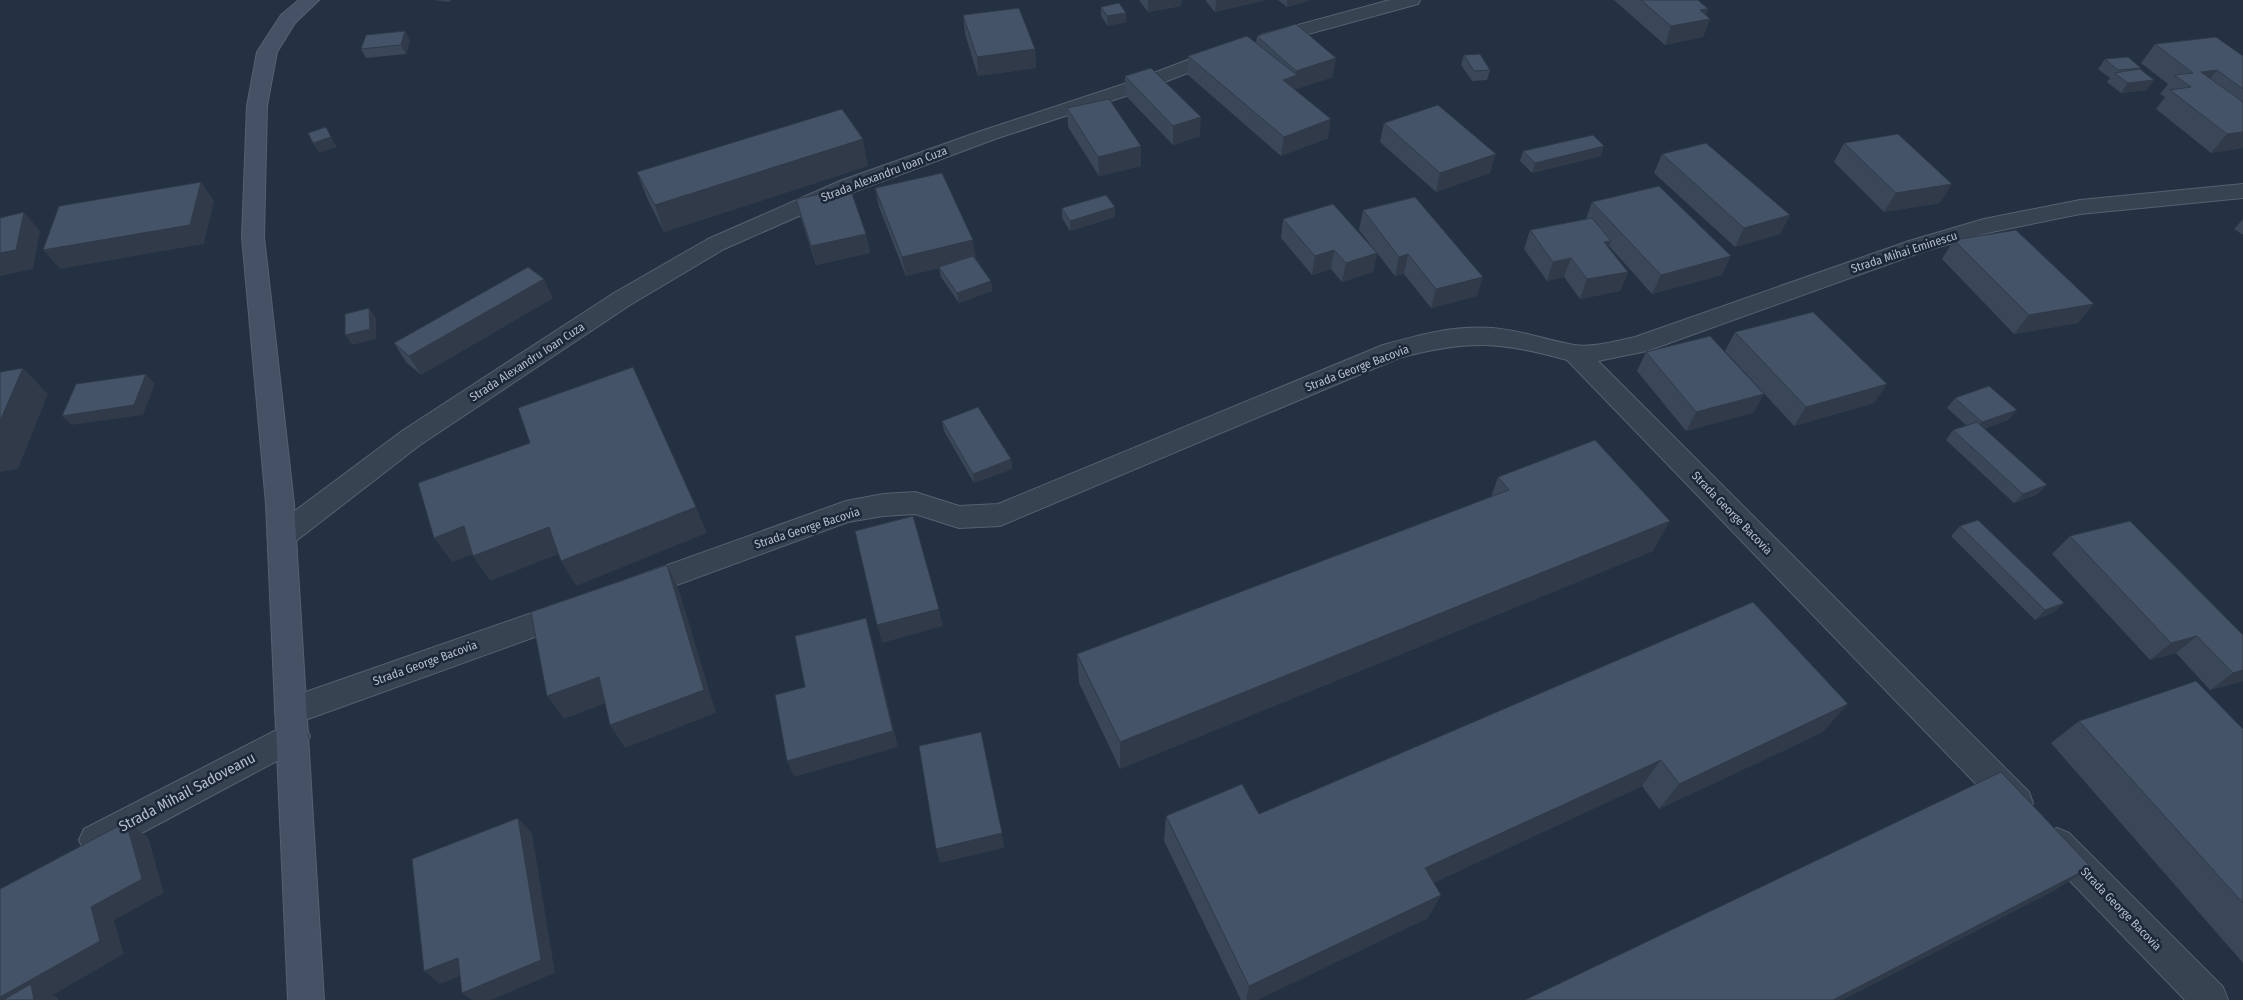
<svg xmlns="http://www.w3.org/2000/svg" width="2243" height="1000" font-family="'Fira Sans Condensed',sans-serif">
  <rect width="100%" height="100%" fill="#233143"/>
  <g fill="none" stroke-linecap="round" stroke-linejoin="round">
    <g stroke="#55616f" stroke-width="2">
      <path id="minor" d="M1390,0H1420L1418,4L1268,45L1261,43L1258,39L1261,35Z
        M1222,47L1229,49L1232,53L1229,57L1144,90L995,139L856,191L724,249L630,305L420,445L292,544L282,547L272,544L268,536L272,528L402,431L614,293L708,239L840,181L981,131L1130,82Z
        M2243,184V198L2080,214L1987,233L1925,251L1647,351L1598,361L2029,792L2033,803L2029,814L2017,818L2005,814L1567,360C1500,341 1467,340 1399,358L1000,526L959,528L915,514L883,516L848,522L636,600L626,596L621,588L626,580L846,501L883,494L915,492L959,506L998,504L1383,345C1418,335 1455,325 1492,328C1520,330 1546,340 1574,345C1593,348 1616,341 1635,337L1909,241L1984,219L2080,200Z
        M569,600L579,603L584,612L579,621L297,723L305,726L310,736L305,746L108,851L96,856L84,851L79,840L84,829L288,724L280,721L275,711L280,701Z
        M2057,828L2069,833L2223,987L2228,1000H2185L2045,855L2040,844L2045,833Z"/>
    </g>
    <g stroke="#55616f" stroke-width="2">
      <path id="secondary" d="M299,0H319L295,23L277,52L267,106L264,237L294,504L324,1000H288L266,504L242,237L247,106L257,52L281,15Z"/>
    </g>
    <use href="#minor" fill="#384352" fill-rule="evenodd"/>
    <use href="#secondary" fill="#455266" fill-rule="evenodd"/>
  </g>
  <path fill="#3a4759" d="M434,0H451L449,2Z
    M1139,0H1182L1181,6L1148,12Z
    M1205,0H1266L1215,12Z
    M1278,0H1311L1287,7Z
    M1614,0H1698L1708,9L1706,15L1710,19L1703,37L1665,45Z
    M1101,7L1126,22L1108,26L1101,16Z
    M963,15L1035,49L1036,68L978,76L965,34Z
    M405,31L410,41L406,54L366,58L361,49Z
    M1257,36L1333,77L1296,89L1295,90L1328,138L1281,156L1188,75V56L1256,42Z
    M2155,44L2243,56V148L2211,153L2156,109L2165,97L2160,94L2168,84L2141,63Z
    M1464,55L1490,70L1487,80L1472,81L1461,65Z
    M2105,59L2141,68L2140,69L2147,90L2121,93L2107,82L2110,78L2098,69Z
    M1125,76L1200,136L1173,145L1125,95Z
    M1067,108L1141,146V166L1099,176L1068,127Z
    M1384,123L1490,173L1436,192L1380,142Z
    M1844,143L1940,203L1884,212L1834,162Z
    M1523,151L1601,156L1532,173L1520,161Z
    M1662,154L1790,215L1780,234L1735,247L1654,173Z
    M868,166L664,232L647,198L637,172Z
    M875,188L976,259L991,281L992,291L959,303L941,277L939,268L906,276L879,207Z
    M796,199L866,234L870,253L816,265L801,218Z
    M1592,202L1722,275L1652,294L1609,246L1608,248L1628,272L1620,291L1580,299L1564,277L1547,281L1524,249L1530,230L1586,219Z
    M1062,208L1115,217L1070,231L1062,218Z
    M1363,210L1477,296L1431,308L1404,274L1395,276L1359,230Z
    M1283,219L1377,253L1373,272L1342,282L1331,269L1312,275L1281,238Z
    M2243,219V235L2234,229Z
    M1954,240L2078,323L2014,334L1942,259Z
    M553,298L421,375L406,362L394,343Z
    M1735,332L1887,384L1874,403L1794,426L1725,351Z
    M1646,352L1764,394L1753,413L1686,431L1637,371Z
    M1955,398L2017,410L2008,420L1984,429L2038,494L2014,503L1946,440L1953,430L1967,426L1947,408Z
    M942,421L1011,459L1012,469L974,483L944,431Z
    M1498,477L1653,551L1120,769L1079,683L1077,654L1491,497Z
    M2130,521L2243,681L2210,690L2176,653L2150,660L2052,554L2070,536Z
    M1960,526L2054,612L2035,620L1951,536Z
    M2079,721L2243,729V963L2051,743Z
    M1823,732L1659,809L1642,786L1433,883L1428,918L1257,1000H1241L1164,841L1166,816L1259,814Z"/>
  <path fill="#303a48" d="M1148,0H1182L1181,6L1148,12Z
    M1216,0H1266L1215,12Z
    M1287,0H1311L1287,7Z
    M1708,9L1704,20L1710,19L1703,37L1665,45L1671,26L1700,10Z
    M1126,13V22L1108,26L1107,16Z
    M405,31L410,41L406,54L401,45Z
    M1035,49L1036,68L978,76L977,57Z
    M1336,58L1333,77L1296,89L1295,94L1283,80L1296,76V71Z
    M2217,70L2203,88L2201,72Z
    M2154,80L2147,90L2121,93L2128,83Z
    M1201,117L1200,136L1173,145V126Z
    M1331,119L1328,138L1281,156L1284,137Z
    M2243,132V148L2211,153L2227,134Z
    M331,137L337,147L319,153L313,143Z
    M863,139L868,166L664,232L655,205Z
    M1141,146V166L1099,176L1098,157Z
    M1604,146L1601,156L1532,173L1535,163Z
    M1496,154L1490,173L1436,192L1440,173Z
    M201,182L214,201L204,244L60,269L43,250Z
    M1952,184L1940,203L1884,212L1896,193Z
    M1115,207V217L1070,231V221Z
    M24,212L40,231L33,269L0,276V253Z
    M1790,215L1780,234L1735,247L1744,228Z
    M866,234L870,253L816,265L811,246Z
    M973,240L976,259L906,276L902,257Z
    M1611,241L1603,260L1604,242Z
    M1334,250L1331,269L1312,275L1315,256Z
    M1377,253L1373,272L1342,282L1346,263Z
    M1408,254L1404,274L1395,276L1399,257Z
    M1731,256L1722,275L1652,294L1661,275Z
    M1571,258L1564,277L1547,281L1553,262Z
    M1628,272L1620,291L1580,299L1587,279Z
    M1483,277L1477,296L1431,308L1436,289Z
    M544,279L553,298L421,375L409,356Z
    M991,281L992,291L959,303L957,293Z
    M2094,304L2078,323L2014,334L2029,315Z
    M369,308L376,318V339L352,345L345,335Z
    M23,368L48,394L18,469L0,472V421Z
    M146,374L155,384L143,415L71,425L62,416Z
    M1887,384L1874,403L1794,426L1806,407Z
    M1764,394L1753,413L1686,431L1696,412Z
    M2017,410L2008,420L1974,432L1982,422Z
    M1011,459L1012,469L974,483L973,474Z
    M2047,485L2038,494L2014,503L2023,494Z
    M696,507L707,533L576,586L561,561Z
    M1670,521L1653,551L1120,769V742Z
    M464,526L481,551L452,562L434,538Z
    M549,527L564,552L490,581L473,556Z
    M667,565L679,590L716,713L625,748L610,725Z
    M2064,603L2054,612L2035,620L2045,610Z
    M939,609L943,626L882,643L877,625Z
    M866,618L871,635L898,747L794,777L787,761Z
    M2197,636L2176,653L2150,660L2171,643Z
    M2243,670V681L2210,690L2233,673Z
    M599,677L614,700L564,719L547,696Z
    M1848,704L1823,732L1659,809L1679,784Z
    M1661,760L1642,786L1413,892L1425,868Z
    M518,818L532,833L555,973L491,1000H472L462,993Z
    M126,822L148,837L164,893L114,920L124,954L53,995L57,997L58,1000H0V997L91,907Z
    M1002,833L1004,848L940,863L936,849Z
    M2091,867L2054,891L1843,1000H1833Z
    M1441,895L1428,918L1257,1000H1246L1249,986Z
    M458,958L473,971L440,984L424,971Z"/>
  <path fill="#445367" stroke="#303a48" d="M1641,0H1698L1708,9L1700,10L1710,19L1671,26Z
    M1119,3L1126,13L1107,16L1101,7Z
    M1019,8L1035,49L977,57L963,15Z
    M1296,24L1336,58L1296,71L1257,36Z
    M405,31L401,45L361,49L366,35Z
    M1247,36L1297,75L1283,80L1331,119L1284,137L1188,56Z
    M2216,37L2243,56V89L2217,70L2201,72L2243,102V132L2227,134L2170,90L2191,87L2174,75L2193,73L2155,44Z
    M1480,54L1490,70L1474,71L1464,55Z
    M2128,57L2141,68L2118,70L2105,59Z
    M1151,68L1201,117L1173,126L1125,76Z
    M2140,69L2154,80L2128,83L2114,73Z
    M1109,99L1141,146L1098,157L1067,108Z
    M1438,105L1496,154L1440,173L1384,123Z
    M842,109L863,139L655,205L637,172Z
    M326,127L331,137L313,143L308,133Z
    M1898,134L1952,184L1896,193L1844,143Z
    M1593,135L1604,146L1535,163L1523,151Z
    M1706,143L1790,215L1744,228L1662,154Z
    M942,173L973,240L902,257L875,188Z
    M201,182L190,225L43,250L59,206Z
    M1659,186L1731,256L1661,275L1592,202Z
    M850,188L866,234L811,246L796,199Z
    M1106,195L1115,207L1070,221L1062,208Z
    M1415,197L1483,277L1436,289L1408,254L1399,257L1363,210Z
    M1333,204L1377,253L1346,263L1334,250L1315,256L1283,219Z
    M24,212L16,250L0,253V218Z
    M1592,218L1611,241L1604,242L1628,272L1587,279L1571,258L1553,262L1530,230Z
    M2016,230L2094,304L2029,315L1954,240Z
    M973,256L991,281L957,293L939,267Z
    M528,267L544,279L409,356L394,343Z
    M369,308L370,329L345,335V314Z
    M1813,312L1887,384L1806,407L1735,332Z
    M1710,336L1764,394L1696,412L1646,352Z
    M633,367L696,507L561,561L549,527L473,556L464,526L434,538L418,483L530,443L518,408Z
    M23,368L0,421V372Z
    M146,374L134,405L62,416L76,384Z
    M1989,386L2017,410L1982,422L1955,398Z
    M978,407L1011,459L973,474L942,421Z
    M1977,422L2047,485L2023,494L1953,430Z
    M1595,440L1670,521L1120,742L1077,654L1509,490L1498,477Z
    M913,516L939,609L877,625L855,531Z
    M1978,520L2064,603L2045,610L1960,526Z
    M2130,521L2243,635V670L2233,673L2197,636L2171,643L2070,536Z
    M667,565L704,690L610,725L599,677L547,696L531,612Z
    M1753,602L1848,704L1679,784L1661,760L1425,868L1441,895L1249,986L1166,816L1242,784L1259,814Z
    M866,618L893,731L787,761L775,695L805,687L795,636Z
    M2196,681L2243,729V903L2079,721Z
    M981,732L1002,833L936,849L919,746Z
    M2001,772L2091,867L1833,1000H1525Z
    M518,818L541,960L462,993L458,958L424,971L412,859Z
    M126,822L142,879L91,907L100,941L0,997V889Z
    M31,984L34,1000H3Z"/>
  <g text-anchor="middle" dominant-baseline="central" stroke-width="5" stroke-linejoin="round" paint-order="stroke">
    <g font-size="12" fill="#b4becc" stroke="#1c2838">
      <text transform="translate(884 174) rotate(-21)">Strada Alexandru Ioan Cuza</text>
      <text transform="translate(1904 252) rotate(-18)">Strada Mihai Eminescu</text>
      <text transform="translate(527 362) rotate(-33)">Strada Alexandru Ioan Cuza</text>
      <text transform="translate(1357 368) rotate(-21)">Strada George Bacovia</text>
      <text transform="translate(1732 513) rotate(46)">Strada George Bacovia</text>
      <text transform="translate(807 528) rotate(-18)">Strada George Bacovia</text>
      <text transform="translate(425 663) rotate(-20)">Strada George Bacovia</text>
      <text transform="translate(2121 909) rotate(46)">Strada George Bacovia</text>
    </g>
    <g font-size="15" fill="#b4becc" stroke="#1c2838">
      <text transform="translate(187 792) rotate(-28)">Strada Mihail Sadoveanu</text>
    </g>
  </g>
</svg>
